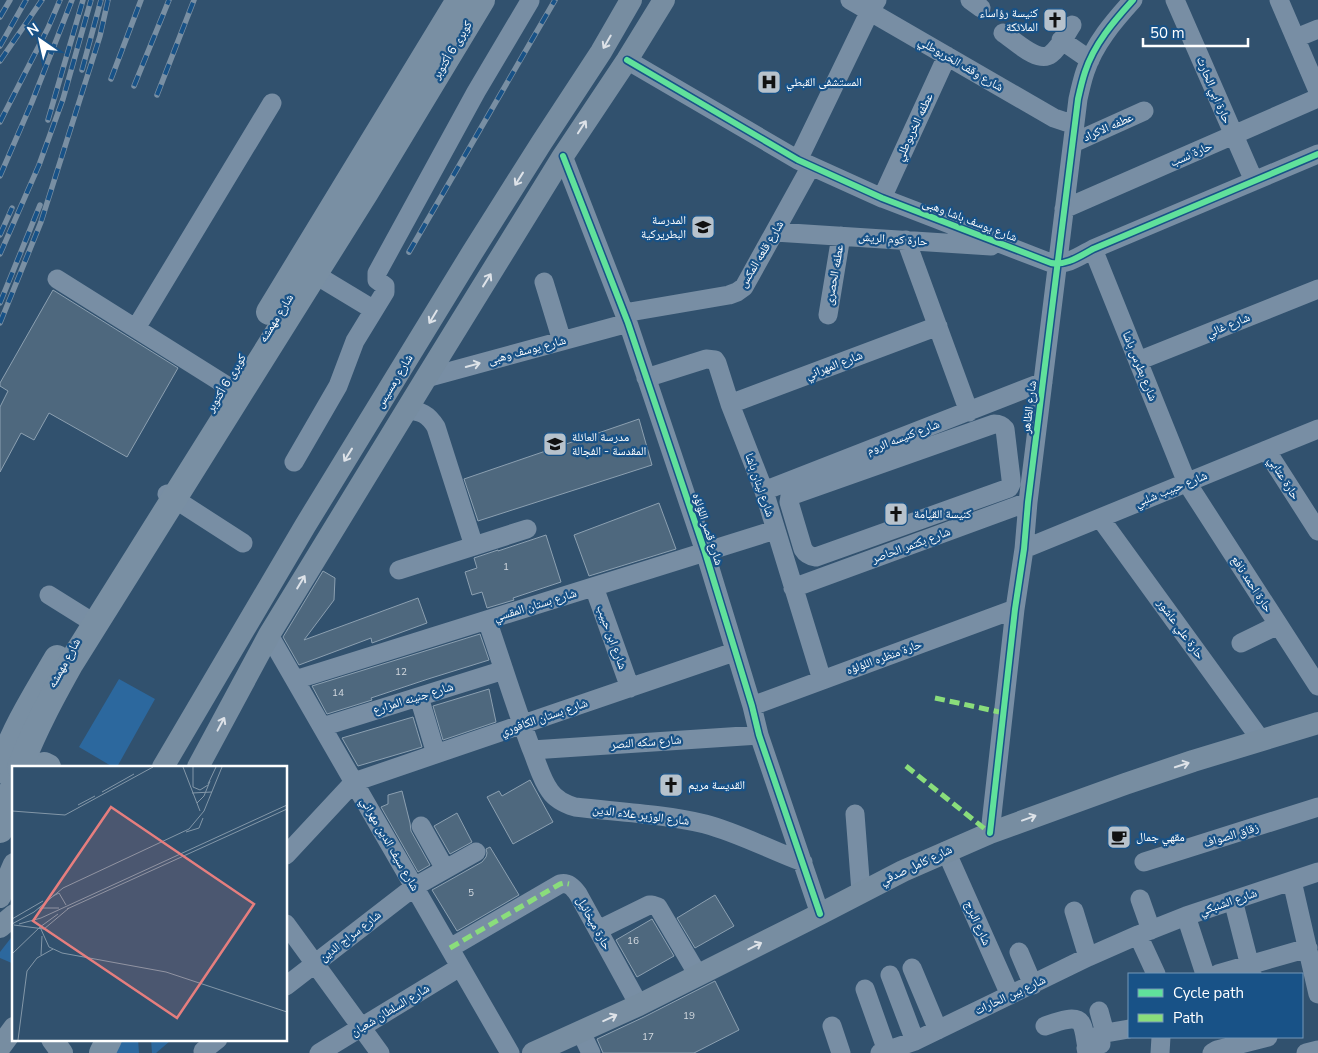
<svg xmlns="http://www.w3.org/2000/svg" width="1318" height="1053" font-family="'Nunito Sans','Noto Naskh Arabic',sans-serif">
  <rect width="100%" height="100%" fill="#31516e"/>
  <path fill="#2c689e" d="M119,679L155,699L117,767H113L79,747Z
    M14,934V964L0,958V952Z
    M116,1039H138L139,1053H112Z
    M151,1039H169L170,1041L156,1053H152Z"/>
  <path fill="#4e687e" stroke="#8ca0b1" d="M53,290L178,368L127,457L49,413L34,440L21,433L0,472V407L8,391L0,386V383Z
    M639,419L652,465L478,521L464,479Z
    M659,503L676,549L589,576L574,535Z
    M546,535L561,582L513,598L514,600L487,608L482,592L472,595L465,572L477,568L474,558L498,550V551Z
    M323,571L335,578L334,600L304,640L418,598L427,623L372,643L371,638L299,665L283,637Z
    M480,634L489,660L428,679L371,698L372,700L327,714L312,686Z
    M489,689L496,722L443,740L433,706Z
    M413,717L422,747L409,751L358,766L342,738Z
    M530,780L553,822L513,844L487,797L499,791L502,796Z
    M402,791L410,823L411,831L430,865L418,872L381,807L388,804V795Z
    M457,813L472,842L450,854L434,826Z
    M490,847L519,895L457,931L432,890L482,862L486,857L487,853L486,849Z
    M715,895L734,926L695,948L677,918Z
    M652,919L674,956L637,977L616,940Z
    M715,981L739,1030L694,1053H603L597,1039L644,1017Z"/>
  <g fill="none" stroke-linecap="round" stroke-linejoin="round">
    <path stroke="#788ea4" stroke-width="19" d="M850,0L1054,118L1066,122L1075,123
      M970,0L981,8
      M1175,0L1254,181
      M1279,0L1318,91
      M1003,33C1014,40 1038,64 1051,54C1060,47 1066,34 1072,25
      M1296,38L1318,29
      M1061,40L1090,60
      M627,60L798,160L882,198L1051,263C1066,266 1080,256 1093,249L1318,154
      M1073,143L1144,111
      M563,156L628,323L705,552L752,706L759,735L820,914
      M798,160L870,11L877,0
      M882,198L947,56
      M1064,209L1318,98
      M775,232L991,246
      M906,240L969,412
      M1093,249L1187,483L1318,686
      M306,269L374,310
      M57,279L232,389
      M544,282L562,341
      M624,313L729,295L737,292L744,287L811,166
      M828,315L841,236
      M136,328L272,103
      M1138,361L1318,289
      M426,378L628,323
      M646,378L706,359L715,360L717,363L730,404L764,491L822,680
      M730,404L938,326
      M406,410C421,411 428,414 436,427L474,546
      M994,424C999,424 1002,425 1005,429L1011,479V484L1009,488L816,557C809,556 806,554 803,549L789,502L790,496Z
      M1266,450L1318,531
      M294,462L338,386L355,341L385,292V286L377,280V273L476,92L530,1
      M764,491L1043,382
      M167,494L243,543
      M1100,518L1261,740
      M1024,549L1318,429
      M399,570L527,529
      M594,587L630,688
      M793,588L1028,502
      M49,595L89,620
      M487,620C502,663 515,706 531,748C537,762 541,779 550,791C556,800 565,804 575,807C618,812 663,814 705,824C739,833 770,850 803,862
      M269,635L510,1053
      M1241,643L1278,625
      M295,680L775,530
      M419,697L436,754
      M752,706L1015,609
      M322,727L504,670
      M532,750L759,735
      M855,814L861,892
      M421,826L445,869
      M990,833L1015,609L1024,549L1028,502L1078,99C1080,90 1082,81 1085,72C1094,44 1114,21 1133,0
      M946,851L1010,995
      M286,855L354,782L734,652
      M1144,862L1318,807
      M1292,881L1318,994
      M1140,899L1151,930
      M1233,900L1252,974
      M1074,911L1088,957
      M1186,916L1205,974
      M286,924L380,1053
      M598,930L649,905H652L658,907L698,975
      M1138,935L1156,974
      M450,948L560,884C568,882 573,887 578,894L639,1005
      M1019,952L1033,985
      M912,968L938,1030
      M1218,974L1308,948
      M890,975L915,1041
      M286,986L414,887L476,852
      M865,989L887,1051
      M1099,1011L1105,1033
      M832,1026L841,1053
      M1045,1026C1054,1023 1075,1014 1081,1023C1085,1029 1085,1040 1087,1047
      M581,1032L591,1053
      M203,1051L218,1039
      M319,1053L460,967
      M880,1053L915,1041L1088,957L1138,935L1186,916L1318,872
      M1087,1053L1086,1048L1087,1047L1098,1045L1101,1044L1100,1034L1129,1029
      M1160,1053L1161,1037
      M1212,1053L1217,1050L1268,1037
      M1306,1053L1318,1050"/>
    <path stroke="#778da1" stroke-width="22" d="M163,767L305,526L472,253L542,142L601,52L631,0
      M198,767L269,635L426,378L563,156L627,60L664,0
      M0,897L14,864
      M0,927L14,915
      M52,1039L62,1053
      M0,1047L14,1028
      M533,1053L639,1005L820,914L903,871L990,833L1125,784L1193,761L1318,723"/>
    <path stroke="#798fa3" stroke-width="26" d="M43,767L44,765L48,767
      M0,770C13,730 36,694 57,658
      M0,830L7,804L14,784
      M102,1053L109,1039"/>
    <g stroke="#798fa3" stroke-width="5.5">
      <path id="rail" d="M0,17L10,0
        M0,46L26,0
        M0,61L42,0
        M82,70L101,0
        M111,79L141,0
        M134,86L169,0
        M157,95L194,0
        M48,120L83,0
        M0,122L48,28L60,0
        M0,176L32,102L72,0
        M0,235L12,208
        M409,252L555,0
        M0,254L39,165L63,99L91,0
        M0,303L40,205
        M0,323L41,222L100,36L108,0"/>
    </g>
    <use href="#rail" stroke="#185287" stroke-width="4" stroke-dasharray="11" stroke-linecap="butt"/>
    <path stroke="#798fa3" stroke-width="26" d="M269,312L459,0
      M20,767C34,730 52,697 71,663L366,192L482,0"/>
    <path stroke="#8add7b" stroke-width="5" stroke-dasharray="10 5" stroke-linecap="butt" d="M935,698L1004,713
      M906,766L990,833
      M450,948L560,884L564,883L569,884"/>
    <g stroke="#185287" stroke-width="9">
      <path id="cycleway" d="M627,60L798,160L882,198L1051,263C1066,266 1080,256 1093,249L1318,154
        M563,156L628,323L705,552L752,706L759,735L820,914
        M990,833L1015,609L1024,549L1028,502L1078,99C1080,90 1082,81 1085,72C1094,44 1114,21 1133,0"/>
    </g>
    <use href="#cycleway" stroke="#60e19b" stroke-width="6"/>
  </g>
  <defs><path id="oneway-shaft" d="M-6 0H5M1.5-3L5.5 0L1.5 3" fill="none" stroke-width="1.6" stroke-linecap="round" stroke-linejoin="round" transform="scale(1.25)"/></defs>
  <g stroke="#dde2e8">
    <use href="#oneway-shaft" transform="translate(607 42) rotate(120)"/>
    <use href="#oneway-shaft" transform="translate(582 127) rotate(-57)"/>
    <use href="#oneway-shaft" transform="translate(519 179) rotate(122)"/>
    <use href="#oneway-shaft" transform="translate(487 280) rotate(-58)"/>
    <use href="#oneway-shaft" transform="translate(433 317) rotate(121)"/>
    <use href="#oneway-shaft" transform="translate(348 455) rotate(122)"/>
    <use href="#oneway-shaft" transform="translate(301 582) rotate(-59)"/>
    <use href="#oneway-shaft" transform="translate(221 724) rotate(-62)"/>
    <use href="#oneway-shaft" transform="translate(1182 765) rotate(-18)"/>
    <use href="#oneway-shaft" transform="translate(1029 818) rotate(-20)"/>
    <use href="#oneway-shaft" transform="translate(755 946) rotate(-27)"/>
    <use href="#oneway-shaft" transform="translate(610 1018) rotate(-25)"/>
  </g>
  <use stroke="#dde3e8" href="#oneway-shaft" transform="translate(473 365) rotate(-15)"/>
  <defs>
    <g id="church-square" transform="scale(1.25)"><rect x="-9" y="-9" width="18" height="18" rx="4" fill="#b7c2cc" stroke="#185287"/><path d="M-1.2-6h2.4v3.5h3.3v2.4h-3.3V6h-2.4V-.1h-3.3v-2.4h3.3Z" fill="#111"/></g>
    <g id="hospital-square" transform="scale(1.25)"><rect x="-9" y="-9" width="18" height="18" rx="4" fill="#b7c2cc" stroke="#185287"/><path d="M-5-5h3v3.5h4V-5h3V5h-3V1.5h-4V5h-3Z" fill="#111"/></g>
    <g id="school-square" transform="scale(1.25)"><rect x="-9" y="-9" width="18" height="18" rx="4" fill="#b7c2cc" stroke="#185287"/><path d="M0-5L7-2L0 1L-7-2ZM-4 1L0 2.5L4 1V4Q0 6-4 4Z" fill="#111"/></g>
    <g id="cafe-square" transform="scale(1.25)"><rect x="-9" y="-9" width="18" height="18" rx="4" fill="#b7c2cc" stroke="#185287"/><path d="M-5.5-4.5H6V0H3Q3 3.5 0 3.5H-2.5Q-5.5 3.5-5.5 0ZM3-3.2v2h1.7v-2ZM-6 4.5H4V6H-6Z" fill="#111"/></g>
  </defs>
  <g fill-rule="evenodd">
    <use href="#church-square" x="1055" y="20"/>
    <use href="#hospital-square" x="769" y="82"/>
    <use href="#school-square" x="703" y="227"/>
    <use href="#school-square" x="555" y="444"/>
    <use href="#church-square" x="896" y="514"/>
    <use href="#church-square" x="671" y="785"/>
    <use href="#cafe-square" x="1119" y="837"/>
  </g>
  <g text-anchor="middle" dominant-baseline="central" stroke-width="4.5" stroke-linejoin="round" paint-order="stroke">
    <g font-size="10" fill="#d3d9df">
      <text x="506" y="567">1</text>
      <text x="401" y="672">12</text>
      <text x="338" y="693">14</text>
      <text x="471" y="893">5</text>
      <text x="633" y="941">16</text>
      <text x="689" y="1016">19</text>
      <text x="648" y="1037">17</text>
    </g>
    <g font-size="12" fill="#fff" stroke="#185287" text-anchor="start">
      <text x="1038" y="13" text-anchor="end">كنيسة رؤاساء<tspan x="1038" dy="14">الملائكة</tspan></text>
      <text x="786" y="82">المستشفى القبطي</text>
      <text x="686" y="220" text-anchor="end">المدرسة<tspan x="686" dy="14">البطريركية</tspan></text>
      <text x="572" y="437">مدرسة العائلة<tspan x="572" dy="14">المقدسة - الفجالة</tspan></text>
      <text x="914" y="514">كنيسة القيامة</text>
      <text x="688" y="785">القديسة مريم</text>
      <text x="1136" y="837">مقهي جمال</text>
    </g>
    <g font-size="12" fill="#fff" stroke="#185287">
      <text transform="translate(452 50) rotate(-59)">كوبرى 6 أكتوبر</text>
      <text transform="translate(961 64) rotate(30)">شارع وقف الخربوطلي</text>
      <text transform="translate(1214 90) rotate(67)">حارة ابي الحارث</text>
      <text transform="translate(914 127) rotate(-65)">عطفه الخربوطلي</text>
      <text transform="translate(1108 127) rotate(-24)">عطفه الاكراد</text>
      <text transform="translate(1191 154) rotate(-24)">حارة نسب</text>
      <text transform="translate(970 220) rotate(21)">شارع يوسف باشا وهبى</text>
      <text transform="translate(893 239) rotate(4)">حارة كوم الريش</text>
      <text transform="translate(761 254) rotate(-59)">شارع قلعه المكس</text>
      <text transform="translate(834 275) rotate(-80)">عطفه الحصرى</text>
      <text transform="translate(276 318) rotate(-58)">شارع مهمشه</text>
      <text transform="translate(1228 325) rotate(-22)">شارع غالي</text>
      <text transform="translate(527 350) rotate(-15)">شارع يوسف وهبى</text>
      <text transform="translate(834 365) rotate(-21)">شارع المهراني</text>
      <text transform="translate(1140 366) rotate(68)">شارع بطرس باشا</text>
      <text transform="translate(394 381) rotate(-59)">شارع رمسيس</text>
      <text transform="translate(226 383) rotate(-59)">كوبرى 6 أكتوبر</text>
      <text transform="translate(1029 407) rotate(-83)">شارع الظاهر</text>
      <text transform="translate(903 437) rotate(-21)">شارع كنيسه الروم</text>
      <text transform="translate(1284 478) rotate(58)">حارة عتابي</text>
      <text transform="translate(760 485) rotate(71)">شارع لينان باشا</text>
      <text transform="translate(1171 489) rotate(-22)">شارع حبيب شلبي</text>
      <text transform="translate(708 529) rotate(72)">شارع قصر اللؤلؤه</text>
      <text transform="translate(911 545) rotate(-20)">شارع بكتمر الحاصر</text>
      <text transform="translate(1252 584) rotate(57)">حارة احمد نافع</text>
      <text transform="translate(535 605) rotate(-17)">شارع بستان المقسي</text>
      <text transform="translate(1181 629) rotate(54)">حارة علي عاشور</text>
      <text transform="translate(612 637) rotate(70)">شارع ابن حبيب</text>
      <text transform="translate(884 657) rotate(-20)">حارة منظره اللؤلؤه</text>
      <text transform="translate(64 663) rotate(-61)">شارع مهمشه</text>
      <text transform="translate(413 698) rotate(-17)">شارع جنينه المزارع</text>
      <text transform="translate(544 717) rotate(-19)">شارع بستان الكافوري</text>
      <text transform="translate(646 742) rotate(-4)">شارع سكه النصر</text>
      <text transform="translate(641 815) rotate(7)">شارع الوزير علاء الدين</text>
      <text transform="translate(1231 835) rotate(-17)">زقاق الصواف</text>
      <text transform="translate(390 844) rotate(60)">شارع سيف الدين مهراني</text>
      <text transform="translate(916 865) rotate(-25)">شارع كامل صدقي</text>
      <text transform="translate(1228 902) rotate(-19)">شارع الشنبكي</text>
      <text transform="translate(594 923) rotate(61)">حارة ميخائيل</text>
      <text transform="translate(978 923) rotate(66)">شارع البرج</text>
      <text transform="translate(350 936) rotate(-38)">شارع سراج الدين</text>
      <text transform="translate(1010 995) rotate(-25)">شارع بين الحارات</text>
      <text transform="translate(390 1010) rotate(-31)">شارع السلطان شعبان</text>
    </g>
  </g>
  <g transform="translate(12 766)">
    <rect width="275" height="275" fill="#31516e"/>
    <path fill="none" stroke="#8397a8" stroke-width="1" d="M171,1L188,45M181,1V21L188,24L196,19M196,18L204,1M90,26L122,8M180,27L200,26M185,37L192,30L198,15M66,39L83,30M0,45L53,49L141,1M174,66L187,62L191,52M41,130L47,127L54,139M27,142H47M55,143L275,43M0,153L31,135M0,158L22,146L51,122L177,63L192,45L210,1M7,158L29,152L275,39M2,159L32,163L57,142M28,161L37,181L50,187L154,206L275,246M0,188L28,161L46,148M29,189L30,170M6,274L15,205L25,192L41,183"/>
    <path fill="#e67e7e" fill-opacity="0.15" stroke="#e67e7e" stroke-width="2.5" d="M99,41L242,138L165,252L21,155Z"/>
    <rect width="275" height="275" fill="none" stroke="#fff" stroke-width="2.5"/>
  </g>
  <rect x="1128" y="973" width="175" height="65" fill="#185287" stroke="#7497b7"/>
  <rect x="1138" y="989" width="25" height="8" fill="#60e19b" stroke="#7497b7"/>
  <text x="1173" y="998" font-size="15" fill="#ffffff">Cycle path</text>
  <rect x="1138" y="1014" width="25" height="8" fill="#8add7b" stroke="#7497b7"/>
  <text x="1173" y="1023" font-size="15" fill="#ffffff">Path</text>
  <g transform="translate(40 40) rotate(326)" stroke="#185287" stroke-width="4" paint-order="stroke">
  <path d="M0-4L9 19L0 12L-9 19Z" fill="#ffffff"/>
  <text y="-8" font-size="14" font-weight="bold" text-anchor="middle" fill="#ffffff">N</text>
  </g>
  <path d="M1143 38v8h105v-8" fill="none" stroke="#ffffff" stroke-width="2.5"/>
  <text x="1150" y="38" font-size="15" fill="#ffffff" stroke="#185287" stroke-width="4" paint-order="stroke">50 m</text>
</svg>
